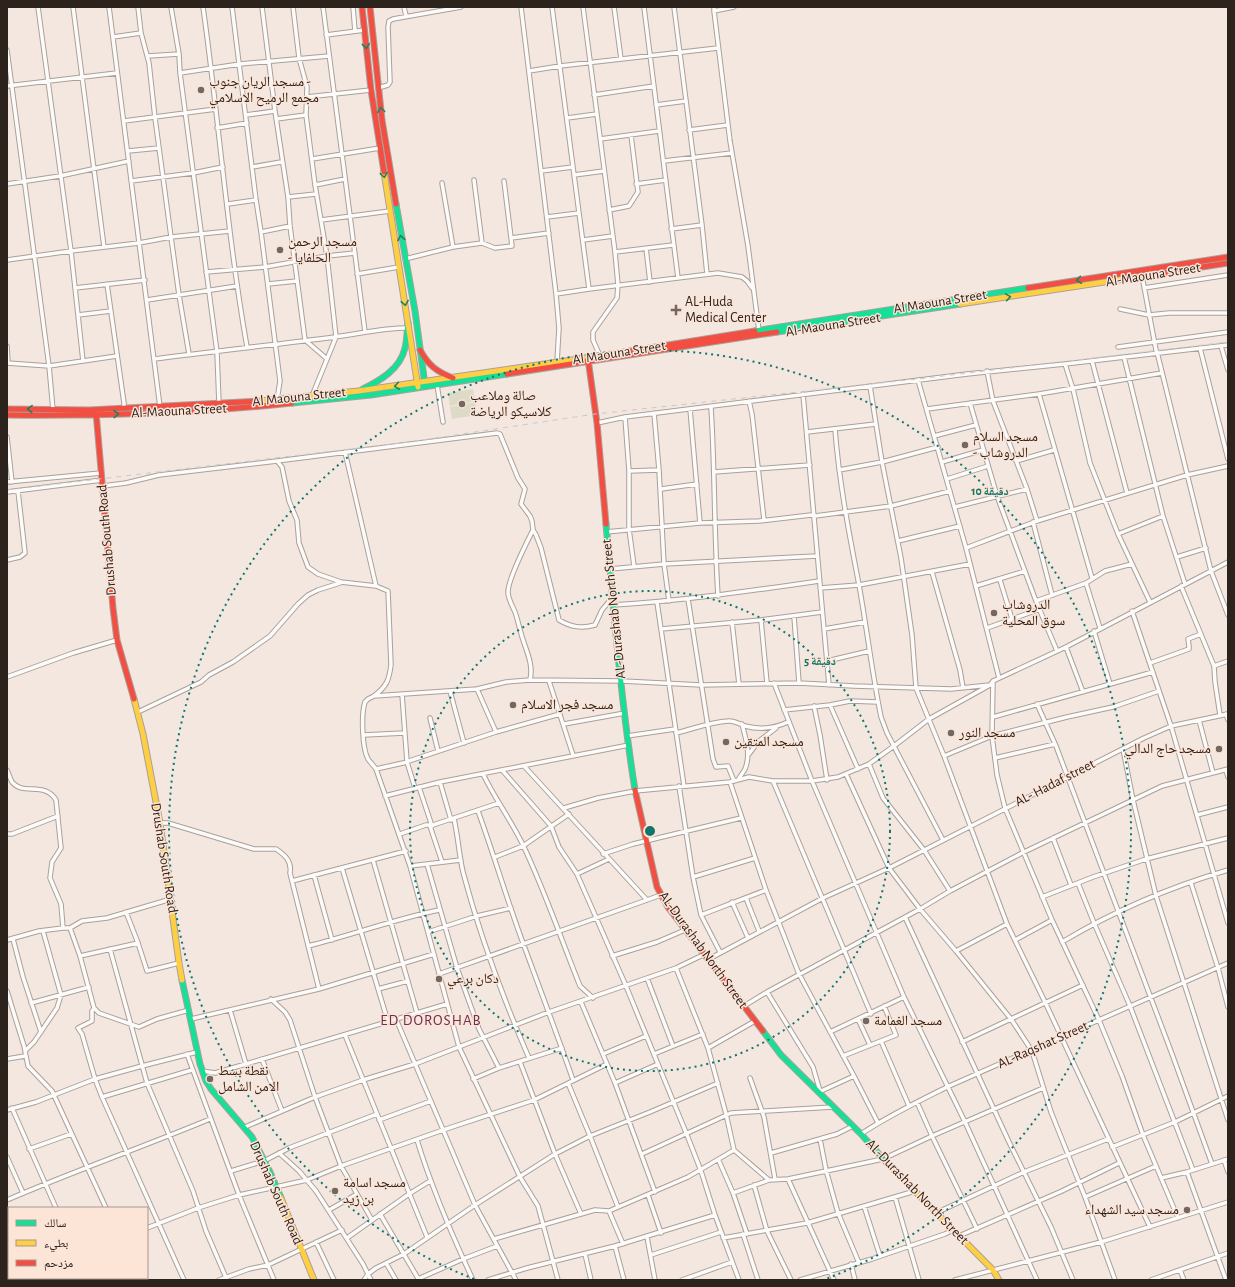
<svg xmlns="http://www.w3.org/2000/svg" width="1235" height="1287" font-family="'Alegreya Sans','Noto Naskh Arabic',sans-serif">
  <rect width="100%" height="100%" fill="#f4e7df"/>
  <path fill="#dddac6" d="M473,389L475,401L450,406L448,393Z
    M475,402L477,415L452,419L450,407Z"/>
  <g fill="none" stroke-linecap="round" stroke-linejoin="round">
    <g stroke="#aaa09a" stroke-width="5.5">
      <path id="street" d="M38,7L71,251L83,361
        M73,7L104,247
        M109,7L160,407
        M138,7L141,33L149,63L155,118L171,237L179,295L189,354
        M171,7L179,54L180,73L217,352L219,404
        M203,7C219,120 227,234 247,347
        M232,7L256,200L261,232L280,381L277,400
        M262,7L275,111L288,197L290,226L305,340L327,359
        M293,7L299,58L307,87L306,115L315,185L327,256L336,337L312,396
        M323,7L365,332
        M353,7L355,31
        M404,7L406,16
        M521,7L556,294L559,328L557,362
        M552,7L589,289
        M583,7L615,252L618,285L617,298L593,332V340L600,356
        M614,7L621,59
        M644,7L678,278
        M674,7L702,225L707,274
        M714,7V11L734,7
        M714,11L730,141L748,246L759,331
        M326,35L365,30
        M113,37L141,33
        M7,50L49,366L53,410
        M148,56L179,54
        M529,71L560,66L718,48
        M180,73L240,64L329,56
        M7,86L117,73
        M378,88L388,85L390,82L388,27L389,21L393,19L461,7
        M594,95L654,86
        M307,97L371,90
        M656,105L686,101
        M246,115L275,111
        M567,118L597,114
        M276,119L306,115
        M124,121L216,109
        M217,128L247,123
        M689,130L728,125
        M600,139L659,131
        M128,151L159,148
        M312,159L380,148
        M664,161L732,153
        M252,167L281,162
        M541,171L573,167
        M574,175L604,171
        M474,180L482,243
        M131,181L193,173L223,167
        M442,183L453,247
        M7,184L60,176L129,161
        M636,184L666,180
        M315,185L345,179
        M288,197L316,194
        M228,204L256,200
        M609,210L629,206L638,192L631,135
        M547,217L579,213
        M321,220L390,211
        M671,229L702,225
        M261,232L290,226
        M511,238L549,233
        M583,240L613,236
        M646,248L650,282
        M615,252L673,245
        M405,259L453,247L482,243L495,248L512,246L504,181
        M7,260L71,251L139,243L171,237L230,231
        M206,272L265,267L327,256L355,253
        M357,274L399,267
        M1142,276L1156,350L1158,356L1211,571L1228,615
        M107,284L124,403V408
        M268,284L297,281
        M75,288L145,280
        M1144,288L1228,275
        M556,294L589,289L718,273L742,277L747,281L752,288
        M147,300L237,286
        M1120,309L1149,315L1169,313H1228
        M78,315L111,311
        M7,346L8,363
        M1221,346L1228,370
        M1118,347L1228,332
        M1200,348L1228,459
        M1124,357L1163,516L1185,584
        M154,359C214,351 274,345 335,337C359,334 382,328 407,328
        M1092,361L1127,493
        M7,363L49,366L117,356
        M1065,364L1073,389L1090,463L1118,534L1150,602
        M987,371L993,401L1027,489L1037,521
        M918,380L966,548L999,678
        M437,385L443,422
        M870,386L882,462L901,558L912,635L916,688L944,756L1007,924L1045,1002L1150,1227
        M803,394L829,685
        M1039,394L1092,578
        M749,401L752,414L764,520
        M970,403L997,496L1036,601L1057,651
        M711,407C715,470 714,533 718,596
        M690,409L700,523
        M927,409L1039,394L1162,373
        M654,413L659,470L664,564L669,601
        M625,417L629,471V529L634,566
        M597,423L625,417L967,374L1065,364L1228,345
        M835,429C839,482 849,533 859,585C867,629 872,673 881,717L887,733L943,840
        M807,432L876,424
        M934,436L976,425
        M7,437L12,482
        M345,452L376,586
        M277,461L497,433L500,434L518,478L525,489L521,504L530,516L532,521L533,530C526,544 508,579 508,592C508,600 514,608 516,615C518,621 519,627 521,633C525,649 534,663 530,680
        M1016,461L1054,450
        M942,462L983,450
        M839,470L882,462L938,447
        M629,471L659,470
        M714,472L810,465
        M947,479L988,466
        M7,482L101,473
        M103,486L126,483L159,475L277,461L282,467L289,501L297,520L299,543L308,567L318,574L341,582L376,586L388,591L391,665C389,680 387,686 374,696
        M661,489L697,484
        M7,492L102,480
        M955,507L1027,489
        M1033,522L1052,595
        M533,530L536,535L541,548L559,620C571,627 581,629 595,625L602,610L612,598
        M606,532L700,523L759,521L811,515L815,516L891,506L950,491
        M1118,534L1163,516
        M898,541L960,526
        M966,548L1037,521L1187,475L1228,466
        M1177,557L1206,548
        M7,560L20,557L25,553L18,491
        M610,569L664,564L817,556
        M932,572L960,670L963,688
        M1000,580L1012,619
        M1086,583L1100,628
        M976,586L1025,571
        M1181,586L1214,666L1215,682L1220,715
        M820,588L859,585L970,564
        M688,599L713,759L716,767L728,766L734,781
        M1036,601L1086,583L1105,571L1132,564
        M657,602L684,786
        M613,605C682,601 750,591 819,581
        M1132,611L1171,726L1228,923
        M794,616L799,683
        M761,620L767,683
        M732,622L739,684
        M987,628L1040,609
        M661,629L761,620L822,612
        M824,629L865,622
        M1094,631L1110,684
        M1066,647L1083,692
        M827,661L869,651
        M1150,663L1189,649V646L1188,639L1201,634
        M1214,666L1228,661
        M7,677L73,653L117,640
        M549,681L573,755
        M993,681L992,736L997,775L1005,808L1052,920L1099,1020L1122,1076L1143,1135L1178,1218
        M774,683L812,781L904,997L965,1122L1037,1280
        M477,689L496,732
        M450,691L464,743
        M402,694L407,762L415,788
        M1037,704L1056,746L1172,1054L1212,1164
        M830,705L858,769
        M814,706L820,735L827,780
        M784,710L830,705L850,701L878,702
        M138,712L201,682L209,675L233,662L270,636L298,604L308,595L318,590L340,583
        M1226,714L1228,720
        M993,717L1153,672
        M430,718L438,751
        M1199,720L1213,773
        M564,724L625,713
        M676,733C693,729 710,722 728,721C734,720 739,724 745,726C760,730 775,728 788,722
        M364,735L404,733
        M627,736L675,729
        M1123,749L1133,800L1156,896L1228,1120
        M749,754L758,742L776,728
        M944,756L992,736L1067,717L1113,707L1159,691
        M995,758L1055,744
        M869,764L883,798L924,850L950,891
        M524,766L647,900
        M376,769L403,763L496,732L560,714
        M7,770C9,774 10,779 12,782C23,796 45,781 56,800L61,848L52,862L50,878L61,904L63,928
        M502,770L551,826L559,847L577,874L626,986L687,1135L701,1171L715,1215L739,1280
        M1226,770L1228,777
        M483,774C495,799 511,820 523,845C544,889 560,936 578,981L580,986L593,998
        M846,774L889,868L920,909L956,951L1011,1019L1032,1051L1051,1112L1085,1197L1115,1280
        M738,780C740,776 743,773 745,769C751,755 746,739 742,724
        M773,781L871,1014
        M440,782L451,820
        M730,782L766,890L799,974L854,1076L878,1123
        M679,786L693,877L701,915L720,952
        M419,787L432,826
        M385,796L440,782L629,745
        M564,808L598,798L635,791L730,782L749,777L773,781H812L838,777L869,764L894,746L929,719L990,685L993,681L1066,647L1228,562
        M478,811C494,855 507,900 523,943C540,989 557,1034 573,1080
        M1197,815L1228,807
        M454,819C458,836 459,855 463,872C480,936 503,998 529,1058
        M160,823H168L254,849H276C285,855 292,861 290,873L319,989
        M430,826L442,862
        M7,834H12L58,816
        M400,834L426,825H429L430,826L499,803
        M1053,838L1071,885
        M603,854L633,844L741,818
        M495,857L523,846L569,814
        M373,860L417,1013
        M427,864L457,968L479,1029L499,1068
        M410,866L461,860
        M342,868L388,1022
        M577,874L609,859
        M314,875L332,940
        M693,877L755,858
        M292,881L406,851
        M1078,883L1094,923L1130,1006L1193,1170
        M1191,883L1218,968L1228,1007
        M1042,897L1093,877L1146,859L1228,838
        M746,898L759,931
        M732,902L748,938
        M126,912L138,943L147,971L179,963
        M701,915L766,890
        M905,917L1009,1142L1051,1227L1073,1280
        M70,928L80,956L94,1008L99,1013L139,1027L157,1019L189,1010
        M428,932L477,916L511,908
        M13,939L23,977L41,1032
        M7,940L39,931L63,928H70L82,921L107,918L171,899
        M1015,940L1052,920
        M1062,942C1114,911 1170,887 1228,870
        M308,946C352,935 395,919 439,910
        M110,949L147,1083L193,1191L206,1231L227,1280
        M956,951L1007,924
        M80,956L138,943
        M612,956L657,942L685,930
        M709,959L823,898L889,868L1144,738L1171,726L1228,714
        M676,968L708,1048L726,1114L734,1150L769,1180
        M439,974L661,895
        M647,978L673,1046
        M378,989L408,981
        M7,991L24,1046L28,1066L52,1091L106,1208
        M767,992L813,1067L820,1091
        M271,999L285,1012L290,1020L315,1097L341,1166L372,1220
        M581,1002L615,1083L655,1192
        M31,1003L89,987
        M744,1006L767,992L920,909L950,891L1022,853L1162,786L1228,769
        M94,1008L92,1011V1021L78,1028L82,1034L95,1079L102,1097L184,1280
        M230,1010L246,1064
        M191,1019L319,989L434,954
        M396,1019L475,1205L516,1280
        M858,1019L870,1045
        M830,1032L904,997
        M345,1035L427,1237
        M881,1041L909,1106
        M962,1042L1083,985
        M708,1048L755,1021
        M25,1051L34,1042L57,1008L61,995L43,931
        M187,1054L239,1195L274,1280
        M603,1054L646,1036
        M654,1054L703,1034
        M843,1056L896,1035L884,1006
        M7,1059L25,1056
        M262,1059L282,1111
        M520,1062L555,1154L581,1214
        M202,1071L215,1073L246,1064L447,1004
        M750,1078L764,1117L775,1179
        M473,1079L499,1068L562,1048
        M568,1083L590,1136L618,1207
        M615,1083L658,1064
        M819,1092L854,1076
        M102,1097L192,1070
        M917,1102L932,1136L977,1229
        M12,1108L56,1208
        M7,1110L36,1102L95,1079L142,1066L197,1052
        M379,1120L431,1101
        M245,1127L315,1097L363,1080L415,1064L549,1012L676,968L705,954
        M861,1134C888,1116 917,1102 947,1087L1228,963
        M820,1139L826,1170L838,1213L859,1263
        M417,1140C432,1189 451,1233 473,1280
        M1112,1147L1175,1122L1228,1096
        M29,1149L71,1134
        M279,1153L299,1171L316,1191L363,1264L371,1280
        M771,1153L837,1134L853,1126
        M642,1154L731,1113L833,1107
        M7,1157L23,1193
        M1224,1160L1228,1172
        M719,1161L733,1193L747,1234
        M231,1171L264,1161L289,1148L377,1114
        M1187,1172L1226,1280
        M1161,1178L1187,1172L1228,1159
        M788,1179L834,1280
        M754,1185L767,1231L791,1280
        M733,1193L769,1180L788,1179L883,1159L932,1136L1043,1088
        M648,1195L661,1233
        M895,1197L919,1280
        M1085,1197L1156,1166
        M7,1200C74,1171 143,1147 210,1119
        M864,1206L880,1256
        M329,1210L357,1194
        M609,1211L623,1244
        M936,1213L1024,1172L1108,1139
        M380,1214L419,1280
        M7,1227L9,1230
        M147,1228L198,1208L239,1195L307,1180L341,1166L443,1130L534,1100L607,1064
        M743,1234L758,1280
        M959,1236L1062,1191L1119,1163
        M647,1237L655,1280
        M347,1238L409,1194L430,1181
        M723,1238L807,1223L915,1191
        M494,1239L595,1210L609,1211L688,1177L734,1150
        M316,1242L334,1280
        M615,1246L624,1280
        M585,1254L591,1280
        M651,1255L721,1232
        M386,1263L396,1280
        M851,1264L855,1280
        M1180,1270L1184,1280
        M7,1275L10,1280
        M37,1278L38,1280
        M90,1278L91,1280
        M138,1278L139,1280
        M418,1279L463,1259L497,1246
        M219,1280L249,1269L268,1265L342,1230
        M364,1280L368,1274L376,1268L404,1254L475,1205L555,1154L590,1136L650,1112L718,1083
        M488,1280L527,1268L615,1246L715,1215
        M558,1280L538,1206L520,1177L459,1047L410,866L376,769C374,766 370,762 368,759C362,748 361,714 365,702L368,699L374,696L477,689L506,682L530,680L622,681L701,685L799,683L854,686L951,689L990,685
        M682,1280L732,1262
        M800,1280L872,1259L945,1234L953,1230
        M955,1280L1101,1242L1228,1202
        M1151,1280L1228,1253"/>
    </g>
    <g stroke="#aaa09a" stroke-width="7">
      <path id="fast" d="M396,204L415,311L425,385
        M755,331L1028,288
        M777,332L960,304
        M363,389C381,380 400,369 405,348C407,340 407,331 408,323
        M292,403L371,395L507,374
        M606,524C614,612 621,702 635,790
        M182,980L200,1064L206,1081L211,1089L252,1137L269,1170L281,1198
        M763,1031L781,1055L861,1134L887,1163"/>
    </g>
    <g stroke="#aaa09a" stroke-width="7">
      <path id="slow" d="M384,172L418,387
        M960,304L1157,274
        M260,401L358,391L606,355
        M134,699L143,734L160,823L179,963L182,980
        M887,1163L993,1270L999,1280
        M281,1198L314,1280"/>
    </g>
    <g stroke="#aaa09a" stroke-width="7">
      <path id="jam" d="M362,7L371,90L384,172
        M370,7L382,120L396,204
        M1157,274L1228,263
        M1028,288L1228,257
        M420,350C428,365 437,372 453,378
        M606,355L755,331
        M588,359L597,423L606,524
        M507,374L777,332
        M7,409L89,410L260,401
        M96,412L113,608L117,640L134,699
        M7,415C102,416 197,413 292,403
        M635,790L657,887L668,907L763,1031"/>
    </g>
    <use href="#street" stroke="#fdfbfa" stroke-width="3.5"/>
    <use href="#fast" stroke="#16e098" stroke-width="5"/>
    <use href="#slow" stroke="#ffcf43" stroke-width="5"/>
    <use href="#jam" stroke="#f24e42" stroke-width="5"/>
    <path stroke="#ccc8c6" stroke-width="1" stroke-dasharray="5 5" stroke-linecap="butt" d="M7,490L409,442L595,414L918,379L1228,342"/>
  </g>
  <defs><path id="oneway-chevron" d="M-2-3.5L2.5 0L-2 3.5" fill="none" stroke-width="1.6" stroke-linecap="round" stroke-linejoin="round"/></defs>
  <g stroke="#22825a">
    <use href="#oneway-chevron" transform="translate(366 46) rotate(84)"/>
    <use href="#oneway-chevron" transform="translate(381 110) rotate(-98)"/>
    <use href="#oneway-chevron" transform="translate(384 175) rotate(81)"/>
    <use href="#oneway-chevron" transform="translate(401 238) rotate(-100)"/>
    <use href="#oneway-chevron" transform="translate(1079 280) rotate(172)"/>
    <use href="#oneway-chevron" transform="translate(1008 297) rotate(-9)"/>
    <use href="#oneway-chevron" transform="translate(405 303) rotate(81)"/>
    <use href="#oneway-chevron" transform="translate(397 386) rotate(172)"/>
    <use href="#oneway-chevron" transform="translate(30 409) rotate(-178)"/>
    <use href="#oneway-chevron" transform="translate(116 414) rotate(-2)"/>
  </g>
  <g fill="none" stroke="#0f766e" stroke-width="2" stroke-dasharray="2 4">
    <circle cx="650" cy="831" r="240"/>
    <path d="M474 1279A481 481 0 1 1 826 1279"/>
  </g>
  <g fill="#736861" stroke="#fce4d7" stroke-width="1.5">
    <circle cx="201" cy="90" r="4"/>
    <circle cx="280" cy="250" r="4"/>
    <path d="M674 304h4v4h4v4h-4v4h-4v-4h-4v-4h4z"/>
    <circle cx="462" cy="404" r="4"/>
    <circle cx="965" cy="445" r="4"/>
    <circle cx="994" cy="613" r="4"/>
    <circle cx="513" cy="705" r="4"/>
    <circle cx="951" cy="733" r="4"/>
    <circle cx="726" cy="742" r="4"/>
    <circle cx="1219" cy="749" r="4"/>
    <circle cx="439" cy="979" r="4"/>
    <circle cx="866" cy="1021" r="4"/>
    <circle cx="210" cy="1079" r="4"/>
    <circle cx="335" cy="1191" r="4"/>
    <circle cx="1187" cy="1210" r="4"/>
  </g>
  <g text-anchor="middle" dominant-baseline="central" stroke-width="3" stroke-linejoin="round" paint-order="stroke">
    <g font-size="14" fill="#2d231d" stroke="#fce4d7" text-anchor="start">
      <text x="209" y="82">مسجد الريان جنوب -<tspan x="209" dy="16">مجمع الرميح الاسلامي</tspan></text>
      <text x="288" y="242">مسجد الرحمن<tspan x="288" dy="16">- الحلفايا</tspan></text>
      <text x="685" y="302">AL-Huda<tspan x="685" dy="16">Medical Center</tspan></text>
      <text x="470" y="396">صالة وملاعب<tspan x="470" dy="16">كلاسيكو الرياضة</tspan></text>
      <text x="973" y="437">مسجد السلام<tspan x="973" dy="16">- الدروشاب</tspan></text>
      <text x="1002" y="605">الدروشاب<tspan x="1002" dy="16">سوق المحلية</tspan></text>
      <text x="521" y="705">مسجد فجر الاسلام</text>
      <text x="959" y="733">مسجد النور</text>
      <text x="734" y="742">مسجد المتقين</text>
      <text x="1211" y="749" text-anchor="end">مسجد حاج الدالي</text>
      <text x="447" y="979">دكان برعي</text>
      <text x="874" y="1021">مسجد الغمامة</text>
      <text x="218" y="1071">نقطة بسط<tspan x="218" dy="16">الامن الشامل</tspan></text>
      <text x="343" y="1183">مسجد اسامة<tspan x="343" dy="16">بن زيد</tspan></text>
      <text x="1179" y="1210" text-anchor="end">مسجد سيد الشهداء</text>
    </g>
    <g font-size="14" fill="#2d231d" stroke="#fce4d7">
      <text transform="translate(1153 275) rotate(-9)">Al-Maouna Street</text>
      <text transform="translate(940 302) rotate(-9)">Al Maouna Street</text>
      <text transform="translate(833 325) rotate(-9)">Al-Maouna Street</text>
      <text transform="translate(619 353) rotate(-9)">Al Maouna Street</text>
      <text transform="translate(299 397) rotate(-6)">Al Maouna Street</text>
      <text transform="translate(179 411) rotate(-3)">Al-Maouna Street</text>
      <text transform="translate(107 540) rotate(-95)">Drushab South Road</text>
      <text transform="translate(614 609) rotate(-96)">AL-Durashab North Street</text>
      <text transform="translate(1055 783) rotate(-27)">AL- Hadaf street</text>
      <text transform="translate(164 858) rotate(81)">Drushab South Road</text>
      <text transform="translate(703 950) rotate(54)">AL-Durashab North Street</text>
      <text transform="translate(1043 1045) rotate(-24)">AL-Raqshat Street</text>
      <text transform="translate(917 1192) rotate(46)">AL-Durashab North Street</text>
      <text transform="translate(276 1193) rotate(66)">Drushab South Road</text>
    </g>
    <g font-size="15" letter-spacing="1" fill="#6c2e52" stroke="#fce4d7">
      <text x="431" y="1020">ED DOROSHAB</text>
    </g>
  </g>
  <circle cx="650" cy="831" r="6" fill="#0f766e" stroke="#fce4d7" stroke-width="2"/>
  <g font-size="12" text-anchor="middle" font-weight="bold" fill="#0f766e" stroke="#fce4d7" stroke-width="3" stroke-linejoin="round" paint-order="stroke">
    <text x="990" y="495">10 دقيقة</text>
    <text x="820" y="665">5 دقيقة</text>
  </g>
  <rect width="1235" height="1287" fill="none" stroke="#2d231d" stroke-width="16"/>
  <rect x="8" y="1207" width="140" height="72" fill="#fce4d7" stroke="#a9978d"/>
  <rect x="16" y="1220" width="20" height="6" fill="#16e098" stroke="#a9978d"/>
  <text x="44" y="1227" font-size="12" fill="#2d231d">سالك</text>
  <rect x="16" y="1240" width="20" height="6" fill="#ffcf43" stroke="#a9978d"/>
  <text x="44" y="1247" font-size="12" fill="#2d231d">بطيء</text>
  <rect x="16" y="1260" width="20" height="6" fill="#f24e42" stroke="#a9978d"/>
  <text x="44" y="1267" font-size="12" fill="#2d231d">مزدحم</text>
</svg>
